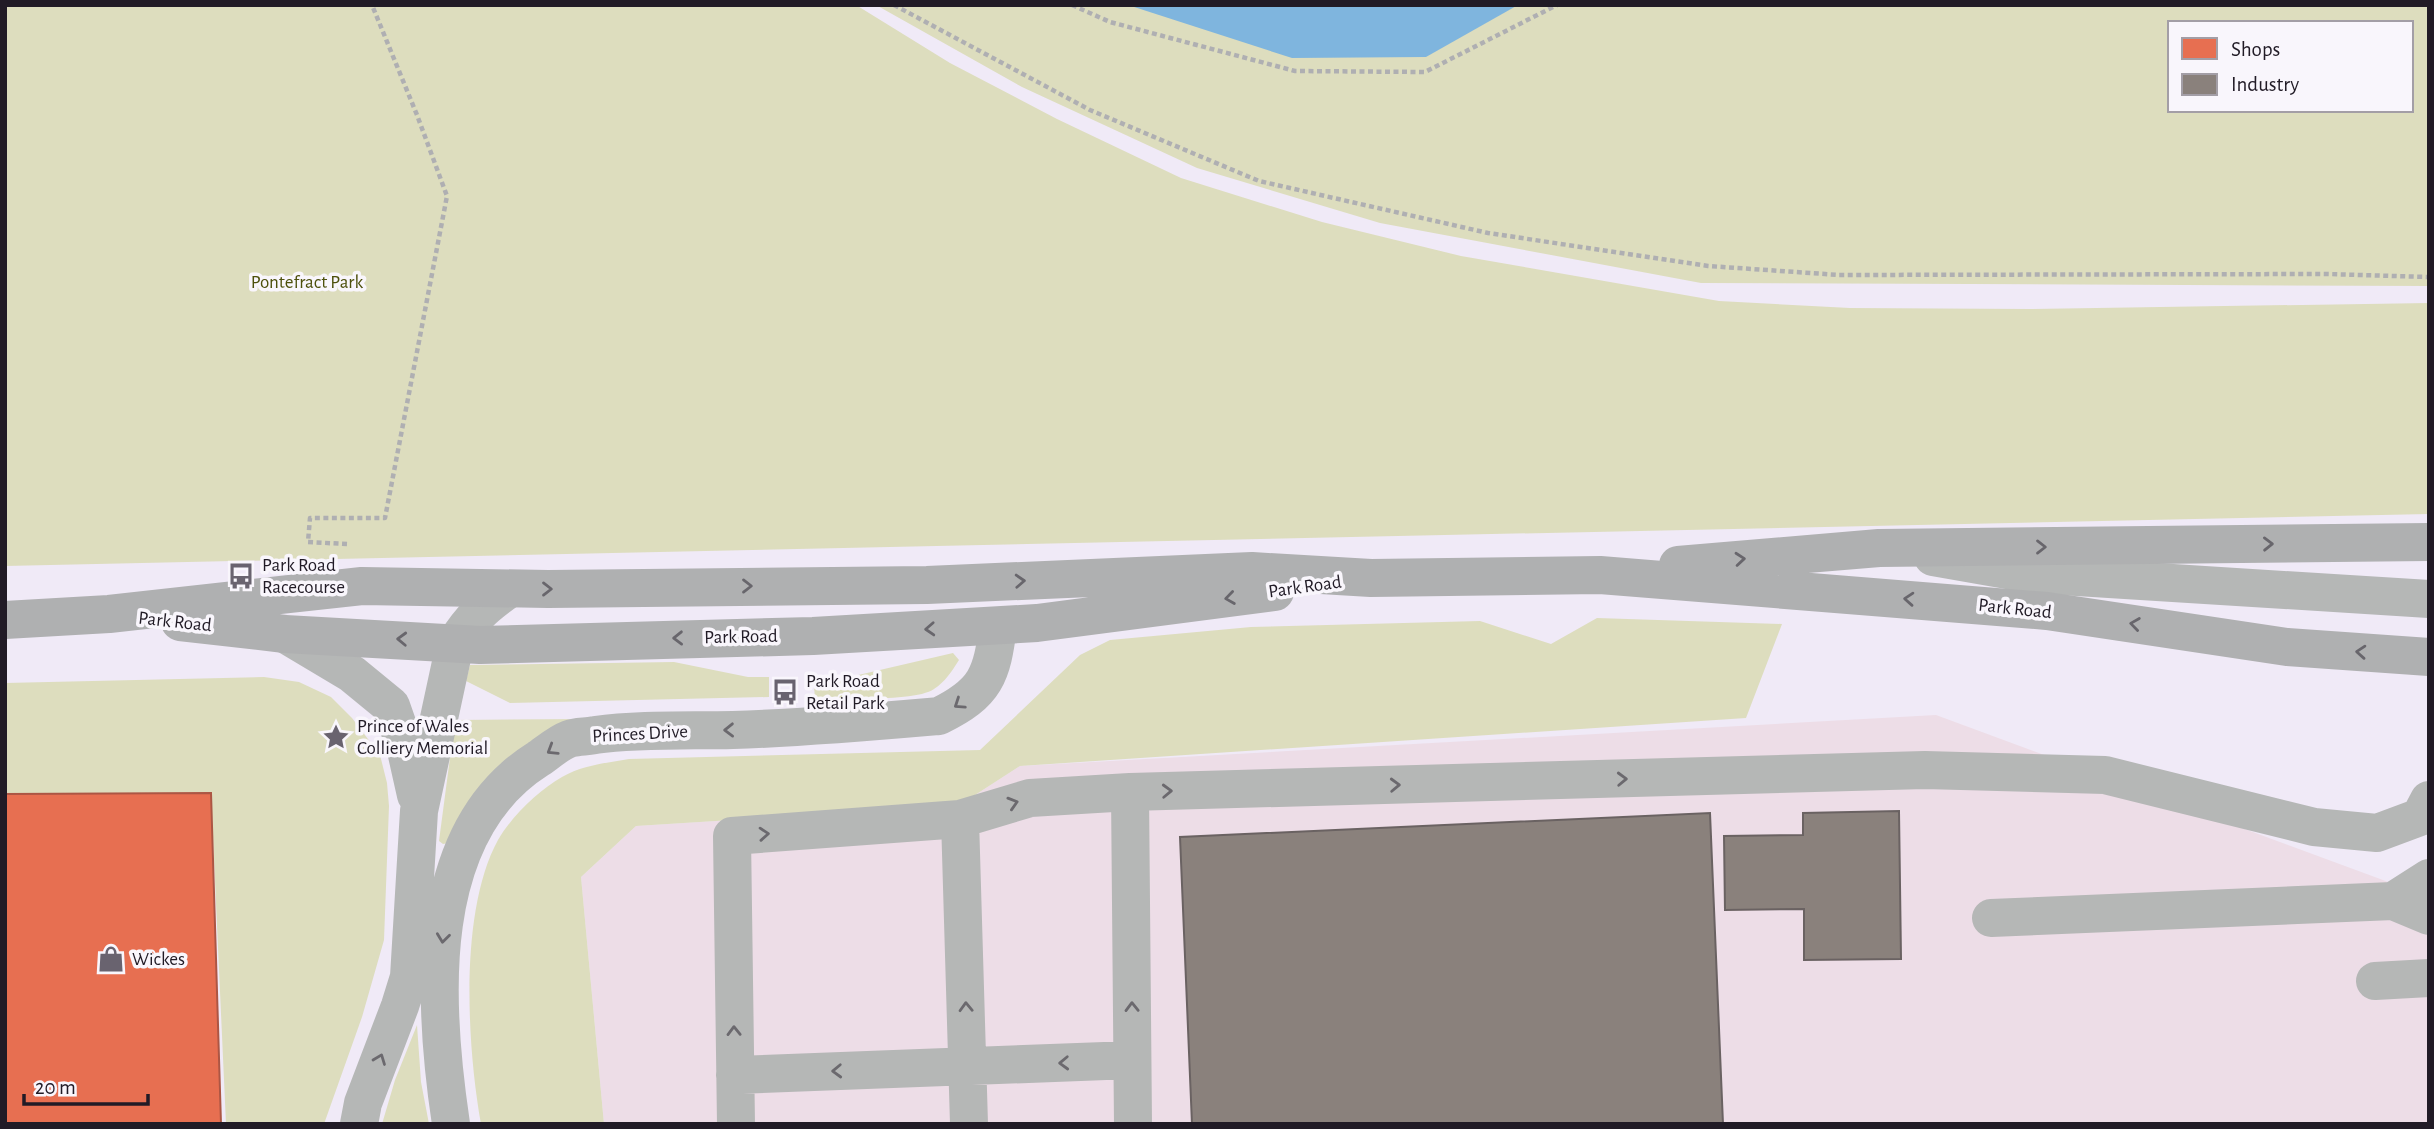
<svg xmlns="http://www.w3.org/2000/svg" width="2434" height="1129" font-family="'Alegreya Sans',sans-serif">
  <rect width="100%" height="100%" fill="#f0eaf7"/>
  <path fill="#eddde7" d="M1936,715L2429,897V1124H604L581,877L636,826L958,806L1020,766Z"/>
  <path fill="#ddddbe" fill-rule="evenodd" d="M5,5H856L950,63L1057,119L1181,178L1322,222L1461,256L1719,301L1850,308L2030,309L2429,303V514L5,566Z
    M876,5H2429V286L1701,283L1380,223L1197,168L1022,87ZM2170,23H2411V110H2170Z
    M1597,618L1782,624L1746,718L1020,766L958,806L636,826L581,877L604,1124H481C467,1046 459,911 498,840C511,817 539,790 562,777C583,765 606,763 629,759L980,750L1080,655L1110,640L1251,627L1480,621L1551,644Z
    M953,653L959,660C952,671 945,682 934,689C916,702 840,698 815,698L813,676H854Z
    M674,662L748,677H769V697L510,703L466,681L470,665Z
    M264,677L299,682L331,697L352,718L380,755L387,783L389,806L384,940L362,1017L324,1124H226L211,793L5,794V683Z
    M585,719L449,843L443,844L439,841L455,720Z
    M417,1025L421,1082L429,1124H382L395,1080Z"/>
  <path fill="#7fb5de" d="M1128,5H1518L1426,57L1292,58Z"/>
  <path fill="#e76f51" stroke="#ac5644" stroke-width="2" d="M211,793L221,1124H5V794Z"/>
  <path fill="#8a817c" stroke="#6a6262" stroke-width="2" d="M1899,811L1901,959L1804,960V909L1725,910L1724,836L1803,835V813Z
    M1710,813L1723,1124H1192L1180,837Z"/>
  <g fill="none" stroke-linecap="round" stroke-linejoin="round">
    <path stroke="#afafb2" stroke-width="4.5" stroke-dasharray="5 3.5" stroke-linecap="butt" d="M894,5L1090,110L1259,181L1488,233L1708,266L1839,275L2328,274L2429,277
      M1072,5L1110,22L1295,71L1425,72L1557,5
      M347,544L308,542L310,518H385L447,196L417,115L372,5"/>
    <path stroke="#b5b7b6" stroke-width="38" d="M1933,557L2030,574L2429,599
      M285,634L352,674L391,706L405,746L416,795
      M960,819L969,1124
      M2393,901L2429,878
      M1991,918L2393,901L2429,916
      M2375,981L2429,978
      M735,1075L1132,1060
      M359,1124L363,1103L400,1006L409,977L419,811L455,644C471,618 485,606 509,589
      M451,1124C433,1004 421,833 538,759C547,753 558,743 569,739C577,736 587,737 595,735C641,729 687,731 733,730C802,728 870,722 939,716C986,693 992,675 998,626
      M736,1124L732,836L960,819L1030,798L1130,792
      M1133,1124L1130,792L1925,770L2105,775L2314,827L2377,833L2420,817L2429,800"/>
    <path stroke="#afb0b1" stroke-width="38" d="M1678,565L1879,548L2429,542
      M5,620L109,614L362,586L548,589L927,585L1252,571L1371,578L1600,575L2047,611L2287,647L2429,657
      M180,622L285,634L480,645L813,636L1037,623L1275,592"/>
  </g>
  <defs><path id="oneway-chevron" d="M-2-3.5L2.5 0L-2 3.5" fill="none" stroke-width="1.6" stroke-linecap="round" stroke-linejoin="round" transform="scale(1.75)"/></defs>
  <g stroke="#68666c">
    <use href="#oneway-chevron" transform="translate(2268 544) rotate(-1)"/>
    <use href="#oneway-chevron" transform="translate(2041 547)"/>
    <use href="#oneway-chevron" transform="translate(1740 559) rotate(-5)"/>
    <use href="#oneway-chevron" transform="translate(1020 581) rotate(-3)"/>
    <use href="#oneway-chevron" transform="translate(747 586)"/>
    <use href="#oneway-chevron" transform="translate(547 589)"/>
    <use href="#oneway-chevron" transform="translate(1230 598) rotate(172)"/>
    <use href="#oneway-chevron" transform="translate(1909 599) rotate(-176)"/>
    <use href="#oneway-chevron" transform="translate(2135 624) rotate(-172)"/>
    <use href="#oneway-chevron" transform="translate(930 629) rotate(177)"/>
    <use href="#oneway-chevron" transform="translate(678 638) rotate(179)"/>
    <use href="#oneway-chevron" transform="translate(402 639) rotate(-178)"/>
    <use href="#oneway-chevron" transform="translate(2361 652) rotate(-176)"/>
  </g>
  <g stroke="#6b696e">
    <use href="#oneway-chevron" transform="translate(959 704) rotate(146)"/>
    <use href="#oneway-chevron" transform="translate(729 730) rotate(179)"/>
    <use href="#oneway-chevron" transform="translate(552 750) rotate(148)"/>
    <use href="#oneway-chevron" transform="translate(1622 779) rotate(-2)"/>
    <use href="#oneway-chevron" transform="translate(1395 785) rotate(-2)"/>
    <use href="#oneway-chevron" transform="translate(1167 791) rotate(-2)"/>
    <use href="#oneway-chevron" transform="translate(1013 803) rotate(-17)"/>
    <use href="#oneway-chevron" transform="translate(764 834) rotate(-4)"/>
    <use href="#oneway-chevron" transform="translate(443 938) rotate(97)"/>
    <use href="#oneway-chevron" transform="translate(966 1007) rotate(-92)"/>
    <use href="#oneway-chevron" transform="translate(1132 1007) rotate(-91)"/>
    <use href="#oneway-chevron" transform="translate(734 1031) rotate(-91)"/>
    <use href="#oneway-chevron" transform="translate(380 1059) rotate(-69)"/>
    <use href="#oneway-chevron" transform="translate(1064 1063) rotate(178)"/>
    <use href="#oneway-chevron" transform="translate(837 1071) rotate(178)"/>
  </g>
  <defs>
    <g id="bus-bare" transform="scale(2.1)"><path d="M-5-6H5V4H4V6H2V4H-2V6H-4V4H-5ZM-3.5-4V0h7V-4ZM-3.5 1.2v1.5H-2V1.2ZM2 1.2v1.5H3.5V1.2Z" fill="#69636f" stroke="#f9f6fc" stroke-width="2.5" paint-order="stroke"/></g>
    <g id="sight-bare" transform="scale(2.1)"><path d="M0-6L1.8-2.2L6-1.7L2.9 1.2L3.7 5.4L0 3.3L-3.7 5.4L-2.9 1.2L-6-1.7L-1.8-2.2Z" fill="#69636f" stroke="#f9f6fc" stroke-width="2.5" paint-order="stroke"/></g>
    <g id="shop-bare" transform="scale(2.1)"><path d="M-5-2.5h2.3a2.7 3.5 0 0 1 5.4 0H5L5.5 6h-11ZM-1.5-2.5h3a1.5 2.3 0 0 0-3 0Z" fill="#69636f" stroke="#f9f6fc" stroke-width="2.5" paint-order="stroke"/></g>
  </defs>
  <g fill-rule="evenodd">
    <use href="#bus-bare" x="241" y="576"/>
    <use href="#bus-bare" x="785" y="692"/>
    <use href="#sight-bare" x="336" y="737"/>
    <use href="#shop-bare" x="111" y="959"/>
  </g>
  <g text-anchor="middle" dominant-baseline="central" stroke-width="7" stroke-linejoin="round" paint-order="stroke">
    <g font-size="19" fill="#4d500c" stroke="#f9f6fc">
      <text x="307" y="282">Pontefract Park</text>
    </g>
    <g font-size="19" fill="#211b26" stroke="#f9f6fc" text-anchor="start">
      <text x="262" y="565">Park Road<tspan x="262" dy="22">Racecourse</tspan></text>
      <text x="806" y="681">Park Road<tspan x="806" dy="22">Retail Park</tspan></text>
      <text x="357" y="726">Prince of Wales<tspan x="357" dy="22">Colliery Memorial</tspan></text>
      <text x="132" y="959">Wickes</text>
    </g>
    <g font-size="19" fill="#211b26" stroke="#f9f6fc">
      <text transform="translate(1305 587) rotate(-8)">Park Road</text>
      <text transform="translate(2015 609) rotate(6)">Park Road</text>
      <text transform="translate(175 622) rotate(6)">Park Road</text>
      <text transform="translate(741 637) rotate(-1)">Park Road</text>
      <text transform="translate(640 734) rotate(-3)">Princes Drive</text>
    </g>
  </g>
  <rect width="2434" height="1129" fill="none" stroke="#211b26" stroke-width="14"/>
  <rect x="2168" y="21" width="245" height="91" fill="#f9f6fc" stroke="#a39ea6" stroke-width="2"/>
  <rect x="2182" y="38" width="35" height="21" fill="#e76f51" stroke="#a39ea6" stroke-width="2"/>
  <text x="2231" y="56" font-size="21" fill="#211b26">Shops</text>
  <rect x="2182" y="74" width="35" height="21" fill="#8a817c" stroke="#a39ea6" stroke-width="2"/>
  <text x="2231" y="91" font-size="21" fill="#211b26">Industry</text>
  <path d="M24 1094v10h124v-10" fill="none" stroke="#211b26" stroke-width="3.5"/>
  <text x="35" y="1094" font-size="21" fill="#211b26" stroke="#f9f6fc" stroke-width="5" paint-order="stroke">20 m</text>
</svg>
